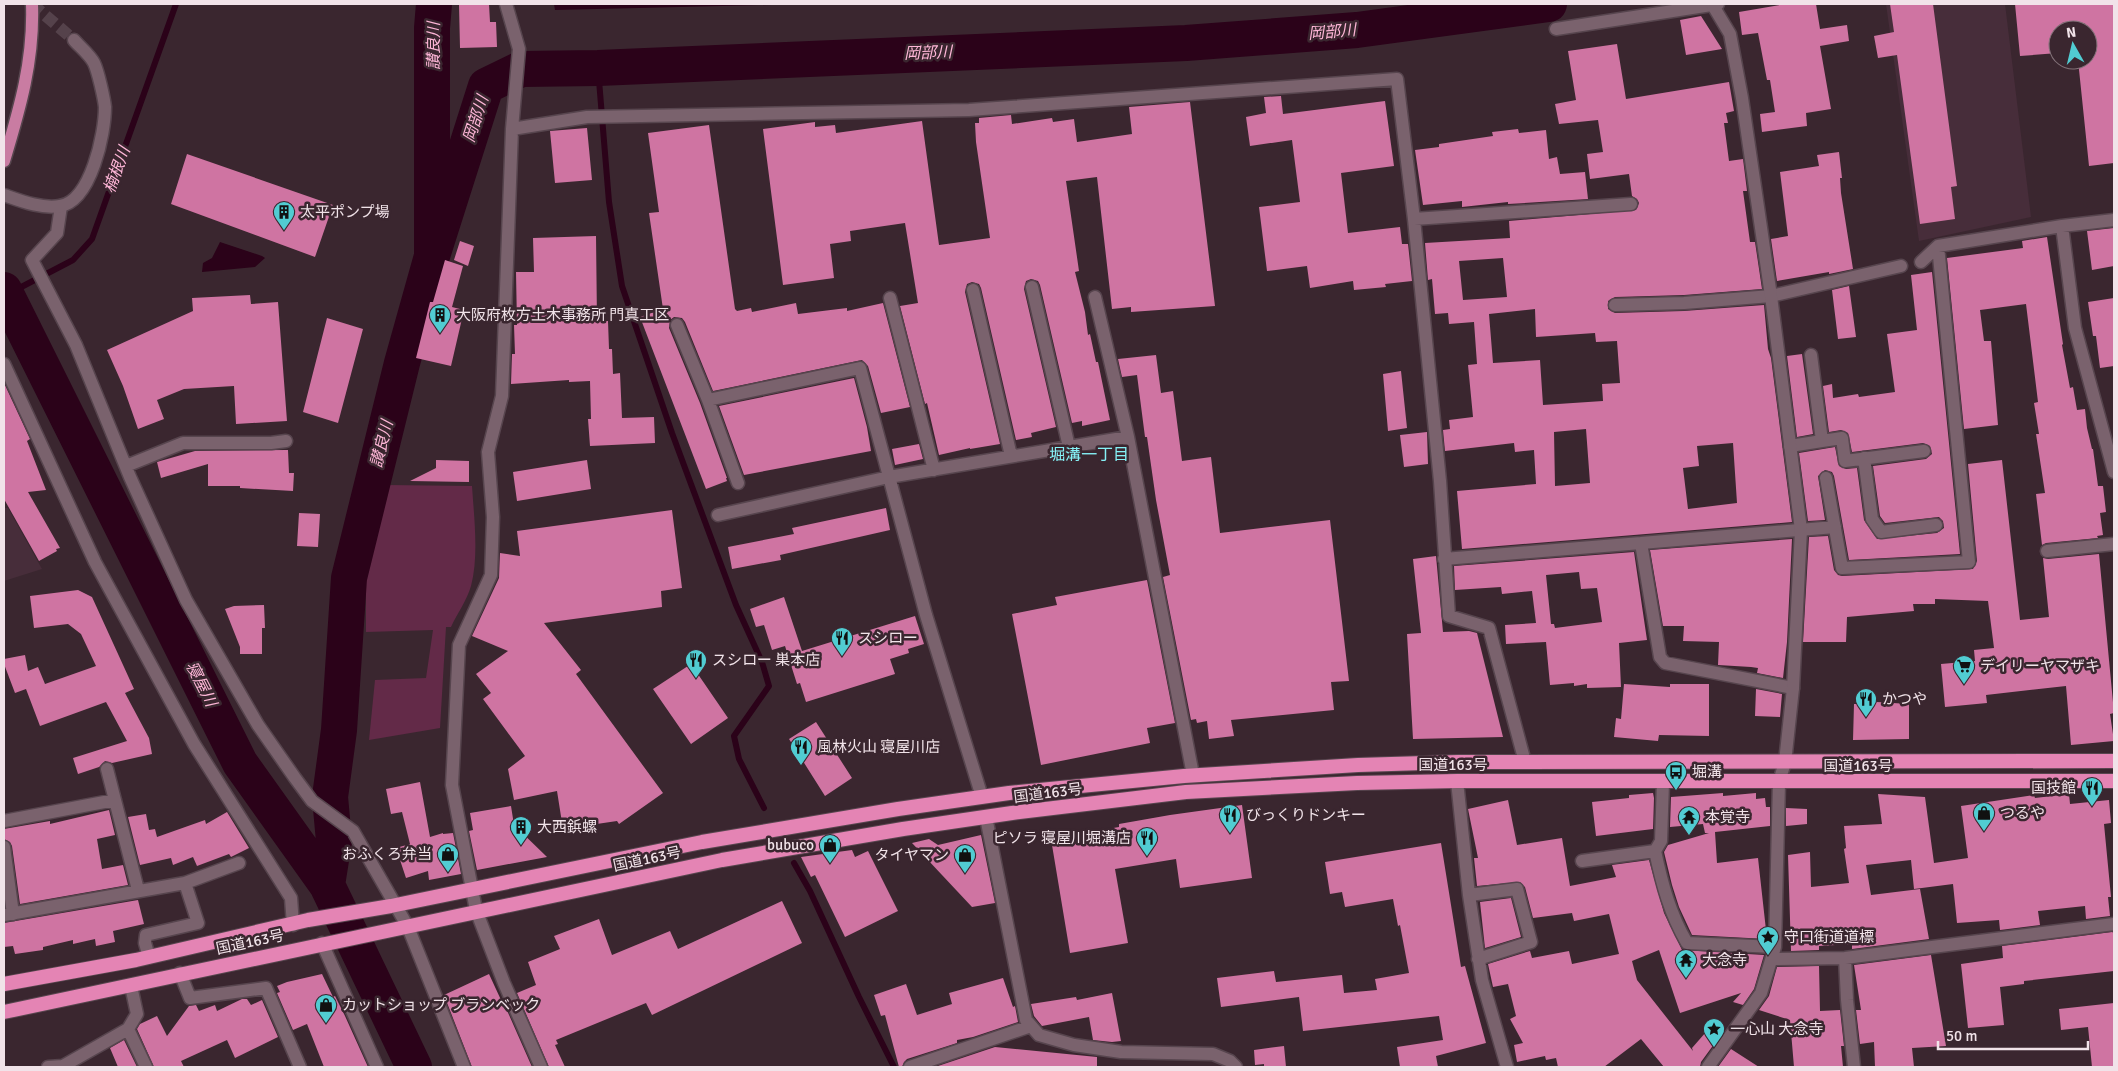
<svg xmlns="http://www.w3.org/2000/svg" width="2118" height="1071" font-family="Signika,'Noto Sans JP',sans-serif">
  <rect width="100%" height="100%" fill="#3a262f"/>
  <path fill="#472d3a" d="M1886,4H2005L2031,217L1919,241Z
    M4,508H8L42,569L4,581Z"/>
  <path fill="#632a48" d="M385,485L472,486C474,517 479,556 471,586C467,600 457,614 451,627H446L440,728L369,740L375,680L426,678L433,630L366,632V588L364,571Z"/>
  <path fill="#2b0219" d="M554,4H810L555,10Z
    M220,242L262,256L265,258L255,267L202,272L203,263L212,258Z"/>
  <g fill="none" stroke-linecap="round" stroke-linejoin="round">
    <path stroke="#2b0219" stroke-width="6" d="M598,68L609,202L622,286L672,433L736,605L762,662L769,686L734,736L739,759L764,808
      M6,295L73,260L92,239L176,4
      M794,863L810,891L859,997L894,1067"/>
    <path stroke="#2b0219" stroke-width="36" d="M432,256L486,86L521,69L598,68L1186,43L1357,30L1549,4
      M4,290L240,763L327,885L414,1067
      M327,885L334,841L330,797L339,730L349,578L402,363L432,256V28L434,4"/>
  </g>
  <path fill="#cf74a2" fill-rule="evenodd" d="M459,4H489L490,22H496L497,47L460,48Z
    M1786,4H1816L1820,29L1847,25L1849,41L1820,46L1831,109L1806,113L1807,126L1762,132L1760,114L1775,112L1770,80H1767L1758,33L1742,35L1739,12Z
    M1890,4H1933L1957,186L1951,187L1955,219L1920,224L1897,55L1878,58L1874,36L1894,32Z
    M2015,4H2114V163L2089,166L2078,60H2088V30H2058V53L2020,56Z
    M1701,16L1722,49L1686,55L1680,20Z
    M1617,44L1626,99L1729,82L1734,111L1726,113L1728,123H1724L1729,161L1743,159L1747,191H1743L1750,242H1755L1762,289L1684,295L1615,297L1608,301V309L1615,313L1684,311L1764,305L1768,349L1771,358L1792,522L1462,549L1457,491L1536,484L1534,450L1515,452L1514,443L1445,451L1443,430L1450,429L1449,420L1473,417L1468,365L1477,364L1474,322L1449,324L1448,313L1435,314L1432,279L1428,280L1425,243L1510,238L1509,221L1636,210L1639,203L1637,199L1632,196L1629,174L1590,179L1587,154L1603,152L1598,120L1559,124L1555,104L1576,100L1568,51ZM1503,258L1507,297L1463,300L1459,261ZM1535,309L1536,337L1595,333L1596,342L1617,341L1620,383L1602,384L1603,401L1543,405L1540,360L1493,363L1489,314ZM1586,429L1590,483L1555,486L1554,432ZM1733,443L1737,503L1688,509L1683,468L1699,466L1697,446Z
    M1281,96L1283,114L1385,101L1394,166L1341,173L1348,233L1400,227L1402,244H1408L1412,281L1385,284L1386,287L1354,290L1353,281L1310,288L1307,266L1267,271L1259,207L1300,202L1292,140L1250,146L1246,117L1266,113L1264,97Z
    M1190,102L1215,306L1131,312V307L1112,309L1097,177L1066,181L1079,271L1075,272L1085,312L1088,335L1090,334L1096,362H1098L1110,420L1082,426V421L1072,423L1040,285L1038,281L1031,279L1026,281L1024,289L1056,427L1031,433L1032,437L1016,440L981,288L979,284L972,282L967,284L965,292L1000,444L970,449V448L939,455L927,403L925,404L900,306L918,303L905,223L850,231L851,241L830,244L834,278L783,285L763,129L815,122V127L835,125L836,133L922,121L939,245L990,238L976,142L975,123H979V118L1011,115L1012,124L1052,118L1053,122L1074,119L1077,142L1132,134L1129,107Z
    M709,125L735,309L737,311L751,308L752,312L796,303L798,314L847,308V311L883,303L910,407L881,413L868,366L862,360L713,391L685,322L682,318L674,317L670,320L669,328L700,403L727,478H726L727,481L706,489L640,317L663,309L649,213L659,212L648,133Z
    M587,128L592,180L555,183L550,131Z
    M1518,129L1519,133L1546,130L1549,159L1557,157L1560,174L1585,172L1588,199L1508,204V202L1462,207V201L1423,205L1415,150L1439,147V144L1493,136L1492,132Z
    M1839,152L1842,178H1840L1841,193L1853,269L1829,274V272L1777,281L1771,239L1788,236L1780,172L1819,166L1817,155Z
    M187,154L333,205L315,257L171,204Z
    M2114,228V266L2092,270L2087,231Z
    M596,236L597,321H608L609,349H612L613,374L620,373L622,418L654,417L655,443L590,446L588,419H591L590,381L569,382V380L511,384L512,354H515L514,325H517L516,272H534L533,238Z
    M2047,237L2063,344L2062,345L2070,388L2073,387L2077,410L2085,409L2087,428L2092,449H2093L2098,486H2103L2106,512L2100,513L2103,535L2097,536L2098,538L2046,543L2042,545L2036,494L2045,493L2036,434H2039L2034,403L2038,402L2026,304L1980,310L1984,341H1991L1998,425L1964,429L1947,258L2023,248L2022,241Z
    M460,241L474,246L468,266L454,260Z
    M445,260L463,266L452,307L464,310L451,366L416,358L430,302H433Z
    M1932,272L1960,554L1849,560L1834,476L1832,472L1825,470L1818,476L1825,520L1808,521L1799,453L1835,447L1839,466L1846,469L1857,468L1864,520L1877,539L1937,533L1944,528L1943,521L1939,517L1885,523L1880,516L1873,466L1926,459L1932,454L1930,446L1923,443L1852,452L1848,433L1841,430L1829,432L1823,386L1832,384L1833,398L1858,394L1859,397L1895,392L1887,334L1917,330L1911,275Z
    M1849,286L1856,337L1838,339L1832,290Z
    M250,295L251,304L278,302L287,421L236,424L234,386L184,389L157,400L164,419L138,429L123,386L107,350L193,311L192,298Z
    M2114,298V366L2100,368L2096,336H2093L2088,302Z
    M327,318L363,329L338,423L303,412Z
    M1802,354L1813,434L1797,437L1787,356Z
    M1156,355L1161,393L1173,391L1182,461L1211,457L1220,533L1330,520L1349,681L1331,682L1334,710L1231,720L1234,736L1209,739L1207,721L1197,723L1196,719L1191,720L1163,577L1170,575L1156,500L1147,437H1145L1137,375L1122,377L1118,359Z
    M1401,371L1407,428L1388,431L1383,374Z
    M854,378L867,427L871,451L744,475L719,406Z
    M4,383L30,439L27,441L46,490L28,492L60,548L56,549L57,551L39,561L4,499Z
    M1427,432L1428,464L1404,467L1400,435Z
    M919,444L923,459L895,465L892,449Z
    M288,450L289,473H294L293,491L240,488V486H208V464L161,478L157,462L195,451Z
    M436,460L469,461V482L410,481L436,468Z
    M587,460L591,489L517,501L513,472Z
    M2002,460L2020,620L2049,617L2043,558L2048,559L2099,554L2114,713L2110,714L2114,741L2071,745L2066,686L1986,695L1987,703L1945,707L1941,664L1975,661L1974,650L1994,648L1988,601L1935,599V604H1913L1914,611L1847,617L1846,642H1803L1809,537L1828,536L1834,570L1838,575L1842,576L1973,569L1977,561L1968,464Z
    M886,508L890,530L780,555L781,560L732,569L728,547L794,534L792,528Z
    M672,510L682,588L661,591L662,607L544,623L581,670L576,674L663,793L619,824L617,821L563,829L557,791L514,800L508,769L525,756L483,699L491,693L476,674L508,651L472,636L499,578L500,553L520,556L517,531Z
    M299,513L320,514L318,547L297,546Z
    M1792,539L1787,642L1783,678L1757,673L1758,668L1751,667L1718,665L1719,642L1683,641L1684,626H1663L1650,550Z
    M1634,552L1647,640L1619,643L1621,687L1587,688V684L1574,686V683L1550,685L1546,642L1506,644L1505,625L1536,623L1532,591L1502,594L1501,587L1455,590L1454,566ZM1579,572L1581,589L1597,588L1602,622L1555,628L1554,624H1551L1546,575Z
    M1436,556L1443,632L1469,631L1477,633L1503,737L1413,739L1407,634L1421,633L1413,559Z
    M1147,580L1175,723L1147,728L1150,743L1041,765L1012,614L1057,605L1055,597Z
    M78,590L92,597L134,689L125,693L149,738L152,754L112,763L105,761L99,767L78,774L73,758L127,741L106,702L40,726L26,689L15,693L4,664V659L25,655L28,671L38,667L45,684L96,666L81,634L68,624L34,628L30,596Z
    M784,597L802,651L915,616L924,644L908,649L909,653L890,659L895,674L806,702L800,683L797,684L785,646L772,650L764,625L756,627L750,609Z
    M264,605L265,628H262V654H240V647L225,609L234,606Z
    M691,664L728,718L691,744L653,689Z
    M1624,684L1670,687V684H1709V736L1659,735L1658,741L1614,737L1616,718L1621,719Z
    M1756,689L1782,694L1780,717L1755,716Z
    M1861,701L1909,704V739L1853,740L1854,704H1861Z
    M816,722L852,778L825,796L789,739Z
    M420,782L430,837L443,833V834L453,833L461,874L429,880L428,871L406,878L396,848L410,844L402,812L391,814L386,789Z
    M1653,793L1654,798L1653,829L1596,836L1592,802L1629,798V795Z
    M1723,793V796L1756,793V799L1765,798L1766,807H1770V826L1715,832L1717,863L1758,858L1767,939L1692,935L1679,907L1672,885L1664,852L1668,845L1709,833H1705L1703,824L1670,827L1671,797Z
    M1878,794L1925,797L1934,863L1968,858L1961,806L2034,795L2035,798L2069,794L2070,804L2109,800L2111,823L2104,824L2111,897H2108L2110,916L2086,919L2085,906L2038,911L2040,925L2000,930L1999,920L1957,923L1953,884L1914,889L1911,860L1866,865L1871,895L1920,889L1929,939L1852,949V944L1819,946V950L1791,951L1788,855L1810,852L1811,887L1849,883L1844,849L1846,848L1844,826L1882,824Z
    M1508,800L1517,845L1562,838L1570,886L1616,877L1612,865L1649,860L1664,913L1682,950L1764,955L1754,989L1743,1005L1733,1002L1741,993L1680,1013L1659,950L1632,961L1637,980L1693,1051L1692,1048L1706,1032L1717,1040L1701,1062L1700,1067H1664L1641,1039L1604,1067H1558L1556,1058L1546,1060L1545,1056L1517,1062L1514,1045L1523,1043L1510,1019L1516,1016L1508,984L1493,987L1488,964L1530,951L1532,958L1569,951L1572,964L1619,954L1609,914L1574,921L1572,913L1533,918L1525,887L1520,882L1477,886L1474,858H1478L1468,809Z
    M1242,805L1252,878L1180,888L1176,859L1115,869L1128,943L1070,953L1051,839L1119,827V824L1170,815Z
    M511,806L514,825L547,857L477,870L469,831L473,830L470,813Z
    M1786,808L1807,809V824L1786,826Z
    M109,810L115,835L97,839L102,869L123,865L128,885L20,904L12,846L10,842L4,839V829L50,821V824Z
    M227,812L249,848L231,857L229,854L197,866L193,857L173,865L171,858L140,865L128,817L146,814L149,830L155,829L157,837L205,820L206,824Z
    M981,835L995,903L972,907L912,843L929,839L938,845Z
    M1441,843L1461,967L1465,966L1486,1043L1436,1056L1438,1067H1400L1397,1047L1443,1040L1439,1016L1303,1031L1299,997L1221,1007L1217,978L1274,971L1276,982L1342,975L1344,993L1377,990L1375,979L1409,973L1400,925L1398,926L1393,899L1345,907L1342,892L1330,894L1325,862Z
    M852,850L855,857L868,851L898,911L845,937L815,875L811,877L801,857Z
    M1511,898L1521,937L1485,948L1480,902Z
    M138,900L144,924L113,931L115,942L96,946L95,939L73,944V940L43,947V950L15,954L13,946L4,947V923Z
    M782,901L802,943L652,1015L646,1003L556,1040L558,1044L555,1045L565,1067H549L517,993L536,985L528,962L560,949L554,936L599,919L612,955L670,931L678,949Z
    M2112,932L2114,933V971L2024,981V984L2000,987L2004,1025L1968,1028L1961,964L2003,958L2002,946Z
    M1931,955L1946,1046L1912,1048L1914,1067H1875L1874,1042L1860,1044L1856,1010H1861L1854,965Z
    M1819,966L1820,1011L1840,1010L1844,1046H1841L1843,1067H1794L1790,1020L1759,1010L1769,996L1777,967Z
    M322,974L333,997L335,996L345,1016L368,1067H324L307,1024L293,1030L277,993L280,992L277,986L287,982Z
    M489,974L501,1000L502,999L532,1067H472L444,995Z
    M1003,978L1013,1007L1015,1006L1018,1022L973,1037L957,1040V1043L907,1059L904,1062L902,1067H899L885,1015L881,1016L874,995L906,984L917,1015L952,1004L949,993Z
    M1112,993L1121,1041L1112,1042L1093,1040L1089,1017L1042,1026L1034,1016L1031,1004L1076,997L1077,1000Z
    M242,999H247L251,1005L262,1000L278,1037L235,1058L227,1040L181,1061L184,1067H154L137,1029L140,1024L157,1016L167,1036L189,1006L196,1005L199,1011L215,1005L217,1011Z
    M2114,1003V1067H2092L2088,1027L2061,1030L2059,1009Z
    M124,1040L137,1067H118L110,1048Z
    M1284,1046L1286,1067H1264V1064L1255,1065L1254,1050Z
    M995,1047L1097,1057V1067H935Z
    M1731,1049L1759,1067H1718Z"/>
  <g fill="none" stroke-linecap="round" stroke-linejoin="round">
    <path stroke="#55424b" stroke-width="12" stroke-dasharray="12 6" stroke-linecap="butt" d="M32,4L74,40"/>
    <g stroke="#57454e" stroke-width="15">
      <path id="minor" d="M506,4L519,49L512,129L502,396L488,452L493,517L491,575L459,645L452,785L476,910L504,983L541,1067
        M1556,29L1718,4
        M512,129L587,117L969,110L1397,79L1414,219L1440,481L1449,616L1489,628L1525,762
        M61,206L57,233L32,260L76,345L130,477L186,600L258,725L295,778L312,801L353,831L408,927L464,1067
        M1414,219L1631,204
        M2062,226L2075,328L2114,472
        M1921,262L1938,246L2062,226L2114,220
        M1032,287L1069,447
        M973,290L1011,456
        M1095,297L1128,437L1193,775
        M890,298L934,470
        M1615,305L1684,303L1771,296L1901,266
        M677,325L708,400L738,483
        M1811,355L1822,441L1842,438L1845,461L1924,451
        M4,364L95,562L194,744L291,898L293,925
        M708,400L860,368L926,615L982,797
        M1790,446L1822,441
        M1864,458L1872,519L1881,532L1936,525
        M126,466L183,443H271L286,441
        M1826,478L1842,568L1969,562L1938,246
        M718,515L889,477L1128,437
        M1641,543L1835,527
        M2047,551L2114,544
        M1444,559L1641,543L1660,657L1665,663L1793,688
        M107,769L138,890
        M1457,781L1469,895L1482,980L1507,1067
        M986,817L1026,1020L1039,1035L1074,1045L1121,1052L1213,1054L1230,1061L1236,1067
        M4,821L115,800
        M4,847L13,914
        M1655,851L1661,841L1663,782
        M1582,861L1655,851C1662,884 1670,914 1687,943L1775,947
        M1469,895L1517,889L1531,942L1478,959
        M4,915L185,883L239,863
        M322,943L377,1067
        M149,957L145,943L146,935L198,923L185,883
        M1845,958L1847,1000L1854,1067
        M1772,959L1845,958L2114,924
        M180,973L190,998L266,988L300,1067
        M131,986L137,1014L128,1029L146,1067
        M48,1067L63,1066L128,1029
        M910,1067L1031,1026
        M1708,1067L1761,993L1775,947L1779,782"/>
    </g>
    <g stroke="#57454e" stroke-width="15">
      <path id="tertiary" d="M1712,4L1730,34L1742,98L1771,296L1801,530L1793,688L1785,762L1779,782
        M4,195C21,201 41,209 60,206C91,201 105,134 105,107C104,98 98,71 94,63C90,55 80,47 74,40"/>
    </g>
    <g stroke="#57454e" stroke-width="15">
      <path id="primary" d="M4,161C20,108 34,60 32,4"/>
    </g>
    <g stroke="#57454e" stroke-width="16">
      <path id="trunk" d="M4,984L136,960L308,920L391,906L702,842L898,809L1009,793L1184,776L1358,765L1458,762L2114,761
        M4,1012L722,860L903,829L1012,813L1186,792L1357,783L1457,781H2114"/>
    </g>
    <use href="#minor" stroke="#7a626d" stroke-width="12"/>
    <use href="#tertiary" stroke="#7a626d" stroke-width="12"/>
    <use href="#primary" stroke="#c97ca2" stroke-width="12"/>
    <use href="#trunk" stroke="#e484b4" stroke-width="14"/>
  </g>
  <defs>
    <g id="building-pin" transform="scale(1.125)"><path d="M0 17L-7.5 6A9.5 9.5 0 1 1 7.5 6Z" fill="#51ccd2" stroke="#3a262f"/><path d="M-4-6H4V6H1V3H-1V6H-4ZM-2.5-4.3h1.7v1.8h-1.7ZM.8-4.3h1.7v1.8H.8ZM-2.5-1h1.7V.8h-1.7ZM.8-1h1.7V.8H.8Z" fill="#111"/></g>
    <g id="restaurant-pin" transform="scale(1.125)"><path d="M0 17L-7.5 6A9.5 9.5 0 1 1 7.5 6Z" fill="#51ccd2" stroke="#3a262f"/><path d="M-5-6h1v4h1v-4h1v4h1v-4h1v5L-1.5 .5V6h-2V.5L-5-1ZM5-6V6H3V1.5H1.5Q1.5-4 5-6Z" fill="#111"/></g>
    <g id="supermarket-pin" transform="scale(1.125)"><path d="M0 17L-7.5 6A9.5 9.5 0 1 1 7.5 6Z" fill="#51ccd2" stroke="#3a262f"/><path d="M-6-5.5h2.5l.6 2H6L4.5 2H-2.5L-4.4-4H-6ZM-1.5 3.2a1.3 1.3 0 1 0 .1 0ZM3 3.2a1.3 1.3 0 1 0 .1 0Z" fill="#111"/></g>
    <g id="bus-pin" transform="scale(1.125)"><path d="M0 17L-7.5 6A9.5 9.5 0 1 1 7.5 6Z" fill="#51ccd2" stroke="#3a262f"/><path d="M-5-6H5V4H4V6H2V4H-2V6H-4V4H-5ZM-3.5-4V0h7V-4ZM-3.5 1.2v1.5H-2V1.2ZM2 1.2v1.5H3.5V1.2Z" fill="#111"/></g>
    <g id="shop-pin" transform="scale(1.125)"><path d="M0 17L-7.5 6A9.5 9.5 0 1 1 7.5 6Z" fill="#51ccd2" stroke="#3a262f"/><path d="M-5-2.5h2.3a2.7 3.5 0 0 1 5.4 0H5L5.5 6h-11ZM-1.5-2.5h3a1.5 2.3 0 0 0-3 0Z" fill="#111"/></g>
    <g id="temple-pin" transform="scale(1.125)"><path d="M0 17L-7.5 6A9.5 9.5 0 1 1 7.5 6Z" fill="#51ccd2" stroke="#3a262f"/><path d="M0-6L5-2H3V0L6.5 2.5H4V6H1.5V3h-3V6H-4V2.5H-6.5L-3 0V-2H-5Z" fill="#111"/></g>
    <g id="sight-pin" transform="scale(1.125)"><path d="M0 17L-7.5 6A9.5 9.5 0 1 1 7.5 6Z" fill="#51ccd2" stroke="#3a262f"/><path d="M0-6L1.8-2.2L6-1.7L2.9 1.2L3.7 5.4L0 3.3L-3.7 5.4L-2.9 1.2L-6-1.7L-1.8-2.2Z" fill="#111"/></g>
  </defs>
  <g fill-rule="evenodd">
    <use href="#building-pin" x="284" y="212"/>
    <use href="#building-pin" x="440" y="315"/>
    <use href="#restaurant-pin" x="842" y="638"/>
    <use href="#restaurant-pin" x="696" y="660"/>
    <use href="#supermarket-pin" x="1964" y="666"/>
    <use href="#restaurant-pin" x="1866" y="699"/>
    <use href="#restaurant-pin" x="801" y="747"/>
    <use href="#bus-pin" x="1676" y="772"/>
    <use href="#restaurant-pin" x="2092" y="788"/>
    <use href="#shop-pin" x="1984" y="813"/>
    <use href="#restaurant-pin" x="1230" y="815"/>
    <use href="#temple-pin" x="1689" y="817"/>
    <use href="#building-pin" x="521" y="827"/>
    <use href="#restaurant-pin" x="1147" y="838"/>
    <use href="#shop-pin" x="830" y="845"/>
    <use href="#shop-pin" x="448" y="854"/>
    <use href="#shop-pin" x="965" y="855"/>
    <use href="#sight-pin" x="1768" y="937"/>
    <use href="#temple-pin" x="1686" y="960"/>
    <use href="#shop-pin" x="326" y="1005"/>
    <use href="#sight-pin" x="1714" y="1029"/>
  </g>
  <g text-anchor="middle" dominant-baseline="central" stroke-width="5" stroke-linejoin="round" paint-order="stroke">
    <g font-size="15" fill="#f1e3e9" stroke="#3a262f" text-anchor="start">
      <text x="300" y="212">太平ポンプ場</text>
      <text x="456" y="315">大阪府枚方土木事務所 門真工区</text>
      <text x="858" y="638">スシロー</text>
      <text x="712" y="660">スシロー 巣本店</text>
      <text x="1980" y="666">デイリーヤマザキ</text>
      <text x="1882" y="699">かつや</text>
      <text x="817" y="747">風林火山 寝屋川店</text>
      <text x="1692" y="772">堀溝</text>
      <text x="2076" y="788" text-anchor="end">国技館</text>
      <text x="2000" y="813">つるや</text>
      <text x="1246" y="815">びっくりドンキー</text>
      <text x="1705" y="817">本覚寺</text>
      <text x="537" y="827">大西鋲螺</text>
      <text x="1131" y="838" text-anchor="end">ピソラ 寝屋川堀溝店</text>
      <text x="814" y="845" text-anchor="end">bubuco</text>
      <text x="432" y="854" text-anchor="end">おふくろ弁当</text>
      <text x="949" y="855" text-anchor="end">タイヤマン</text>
      <text x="1784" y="937">守口街道道標</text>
      <text x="1702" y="960">大念寺</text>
      <text x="342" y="1005">カットショップ ブランベック</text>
      <text x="1730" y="1029">一心山 大念寺</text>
    </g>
    <g font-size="15" fill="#f1e3e9" stroke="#3a262f">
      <text x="1453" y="765">国道163号</text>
      <text x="1858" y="766">国道163号</text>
      <text transform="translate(1048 793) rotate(-7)">国道163号</text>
      <text transform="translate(647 859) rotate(-12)">国道163号</text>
      <text transform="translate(250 942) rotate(-12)">国道163号</text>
    </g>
    <g font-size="16" font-style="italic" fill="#feb6d7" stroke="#3a262f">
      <text transform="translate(1332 32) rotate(-5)">岡部川</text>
      <text transform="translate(434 46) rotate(-90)">讃良川</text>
      <text transform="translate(928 53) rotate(-2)">岡部川</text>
      <text transform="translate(476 119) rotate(-72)">岡部川</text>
      <text transform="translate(117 170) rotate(-70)">楠根川</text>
      <text transform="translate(382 444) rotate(-76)">讃良川</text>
      <text transform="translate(201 684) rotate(63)">寝屋川</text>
    </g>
    <g font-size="16" fill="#86f2f7" stroke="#3a262f">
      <text x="1089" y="455">堀溝一丁目</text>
    </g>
  </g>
  <rect width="2118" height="1071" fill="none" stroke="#f1e3e9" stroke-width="10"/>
  <g transform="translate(2073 45) rotate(352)"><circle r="24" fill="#3a262f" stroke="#837279"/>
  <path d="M0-4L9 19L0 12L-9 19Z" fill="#51ccd2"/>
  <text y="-8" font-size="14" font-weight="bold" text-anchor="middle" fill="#f1e3e9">N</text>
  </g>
  <path d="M1938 1041v8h150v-8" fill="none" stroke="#f1e3e9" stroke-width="2.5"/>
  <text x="1946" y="1041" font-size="15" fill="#f1e3e9" stroke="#3a262f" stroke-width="4" paint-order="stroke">50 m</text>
</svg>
